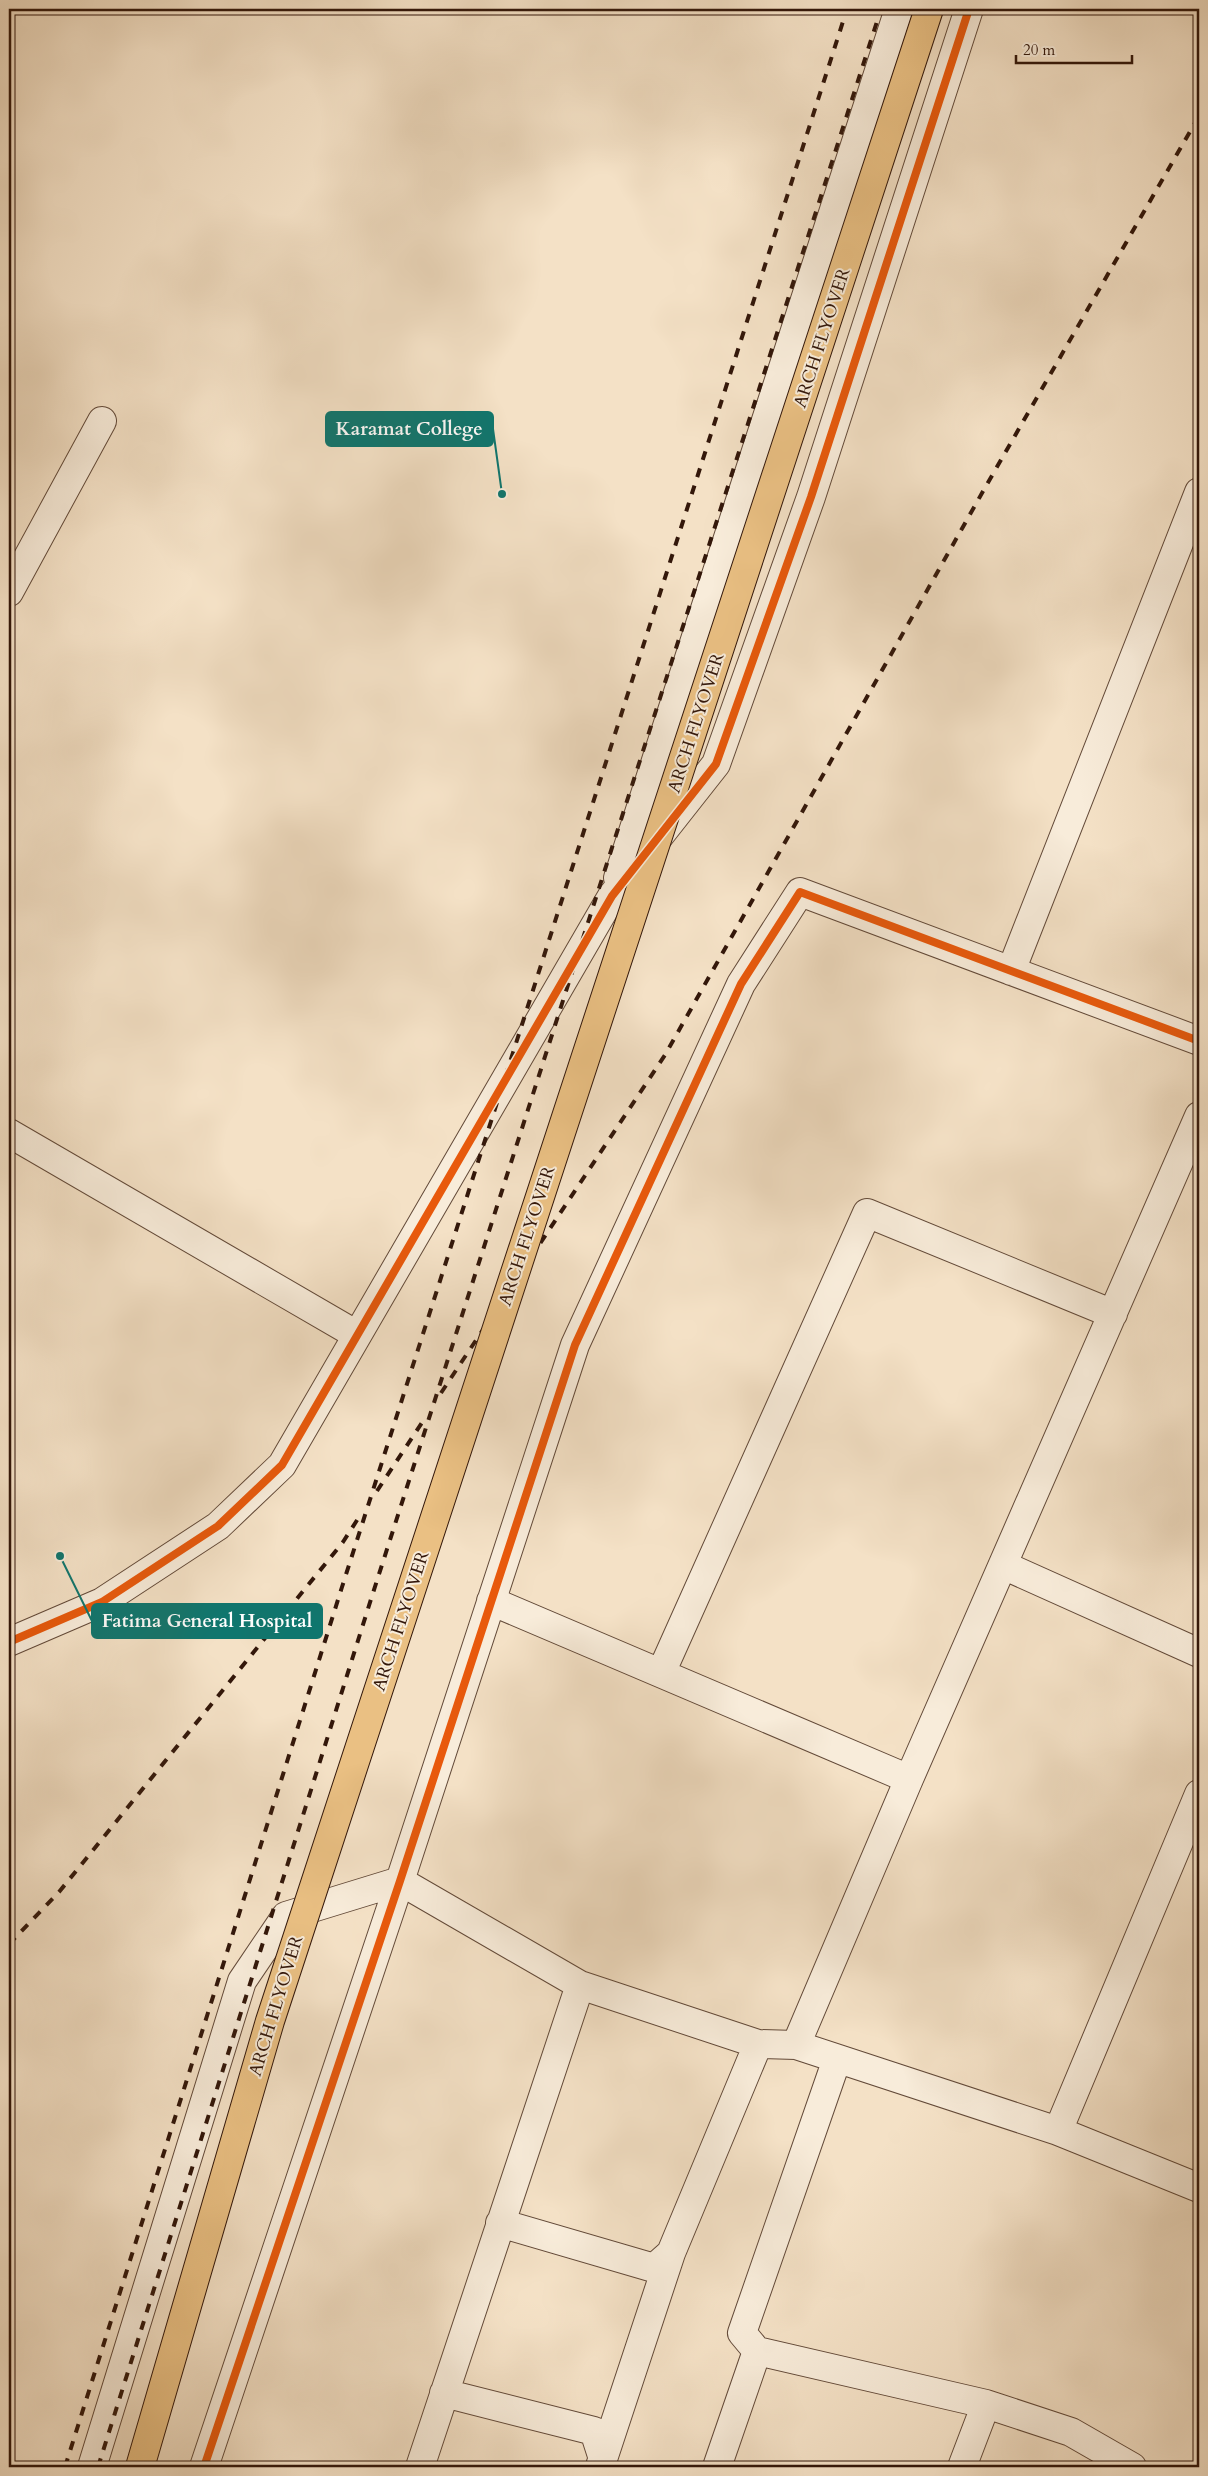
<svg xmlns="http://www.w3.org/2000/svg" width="1208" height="2476" font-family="Cardo,serif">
  <rect width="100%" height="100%" fill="#f4e1c6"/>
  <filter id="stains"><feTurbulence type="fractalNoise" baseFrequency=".004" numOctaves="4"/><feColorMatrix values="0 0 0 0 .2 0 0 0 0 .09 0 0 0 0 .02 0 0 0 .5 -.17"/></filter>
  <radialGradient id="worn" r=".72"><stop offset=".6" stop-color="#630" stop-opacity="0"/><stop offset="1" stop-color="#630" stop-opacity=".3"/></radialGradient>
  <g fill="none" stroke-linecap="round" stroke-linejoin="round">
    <g stroke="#634a39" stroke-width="30">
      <path id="minor" d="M9,592L102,421
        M618,878L899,9
        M1011,971L1199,492
        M9,1133L357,1335
        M1003,1565L1199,1653
        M491,1601L909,1779
        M9,1642L102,1602L218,1526L282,1465L612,896L716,764L811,497L969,9
        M661,1673L867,1213L1113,1314
        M796,2045L909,1779L1199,1116
        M837,2059L742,2333L757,2351L986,2404L1071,2432L1132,2467
        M1058,2131L1199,1794
        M500,2223L654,2268L671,2253L758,2044
        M444,2393L594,2431L603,2459L601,2463
        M603,2459L671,2253
        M92,2467L242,1981L286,1916L400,1881L580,1985L758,2044L796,2045L1058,2131L1199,2188
        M204,2467L400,1881L575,1345L741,984L800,892L1199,1041
        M420,2467L580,1985
        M717,2467L757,2351
        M962,2467L986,2404"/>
    </g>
    <use href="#minor" stroke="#f8ecda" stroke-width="28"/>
    <path stroke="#33170a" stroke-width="4" stroke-dasharray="9 9" stroke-linecap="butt" d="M441,1393L665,1055L986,486L1199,116
      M377,1491L425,1418
      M9,1944L59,1892L343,1542L361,1514
      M65,2467L342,1587L847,9
      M98,2467L372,1596L881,9"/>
    <g stroke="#33170a" stroke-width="30" stroke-linecap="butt">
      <path id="major-bridge" d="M140,2467L270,2021L929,9"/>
    </g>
    <use href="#major-bridge" stroke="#eac083" stroke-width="28"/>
    <g stroke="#f8ecda" stroke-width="11">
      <path id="cycleway" d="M9,1642L102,1602L218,1526L282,1465L612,896L716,764L811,497L969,9
        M204,2467L400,1881L575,1345L741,984L800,892L1199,1041"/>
    </g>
    <use href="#cycleway" stroke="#e8590c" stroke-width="8"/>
  </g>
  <g text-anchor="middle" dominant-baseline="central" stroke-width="4" stroke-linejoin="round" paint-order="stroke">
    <g font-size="18" fill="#33170a" stroke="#f8ecda">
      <text transform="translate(822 338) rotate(-72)">ARCH FLYOVER</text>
      <text transform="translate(696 723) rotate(-72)">ARCH FLYOVER</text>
      <text transform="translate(527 1236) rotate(-72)">ARCH FLYOVER</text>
      <text transform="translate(401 1621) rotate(-72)">ARCH FLYOVER</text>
      <text transform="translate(276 2006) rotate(-73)">ARCH FLYOVER</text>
    </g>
  </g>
  <path fill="none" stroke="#0f766e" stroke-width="2" d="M502 494L493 429M60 1556L92 1621"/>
  <g fill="#0f766e" stroke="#f8ecda" stroke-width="2">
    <circle cx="502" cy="494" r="5"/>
    <circle cx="60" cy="1556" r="5"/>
  </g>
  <g fill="#0f766e" stroke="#0f766e" stroke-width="2">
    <rect x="326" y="412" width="167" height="34" rx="5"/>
    <rect x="92" y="1604" width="230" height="34" rx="5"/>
  </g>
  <g font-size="19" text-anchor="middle" font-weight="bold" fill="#fff">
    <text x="409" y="435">Karamat College</text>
    <text x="207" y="1627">Fatima General Hospital</text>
  </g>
  <rect width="1208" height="2476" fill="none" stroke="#f4e1c6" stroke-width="30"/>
  <rect x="10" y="10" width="1188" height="2456" fill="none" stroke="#33170a" stroke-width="2.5"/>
  <rect x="15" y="15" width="1178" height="2446" fill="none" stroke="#33170a"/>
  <path d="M1016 55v8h116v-8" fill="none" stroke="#33170a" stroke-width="2.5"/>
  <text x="1023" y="55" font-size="15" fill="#33170a" stroke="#f8ecda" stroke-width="4" paint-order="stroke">20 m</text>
  <rect width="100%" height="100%" filter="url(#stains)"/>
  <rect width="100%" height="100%" fill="url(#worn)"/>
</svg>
